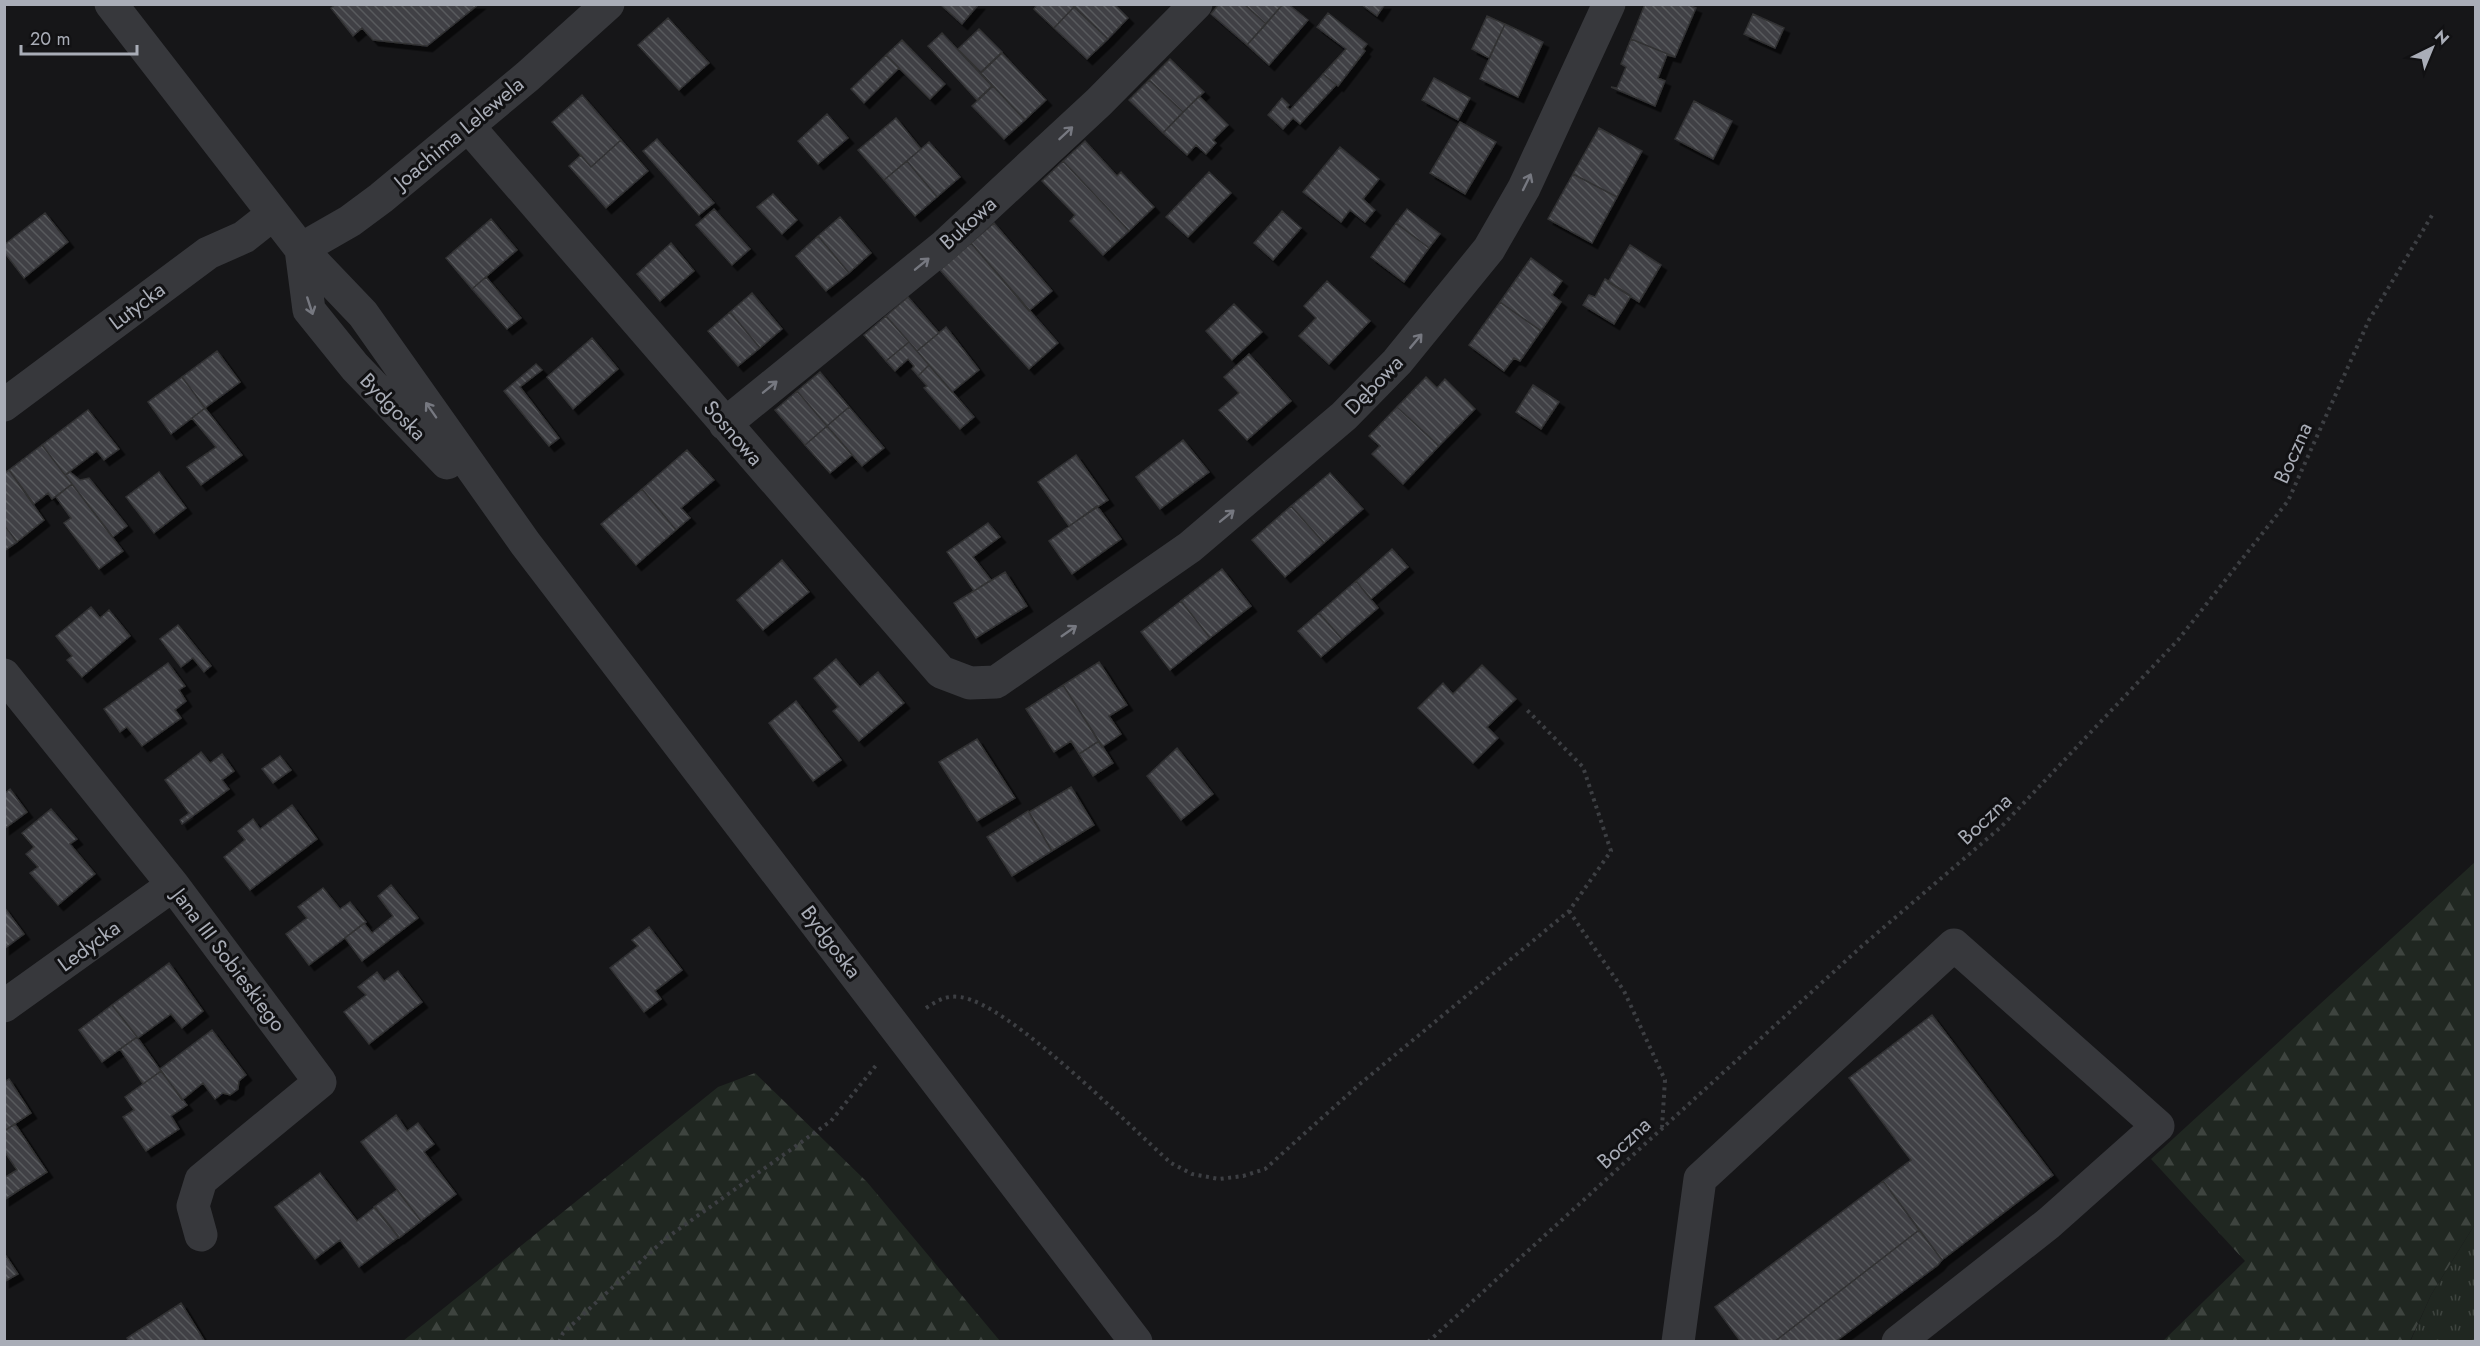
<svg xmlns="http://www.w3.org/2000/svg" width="2480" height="1346" font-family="Jost,sans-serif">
  <defs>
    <pattern id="grass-tufts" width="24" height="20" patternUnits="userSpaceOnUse" patternTransform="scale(1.5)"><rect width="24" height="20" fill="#202721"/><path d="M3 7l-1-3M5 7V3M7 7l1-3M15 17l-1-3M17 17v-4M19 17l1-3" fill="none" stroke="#3e443f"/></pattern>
    <pattern id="forest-firs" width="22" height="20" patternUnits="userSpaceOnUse" patternTransform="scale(1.5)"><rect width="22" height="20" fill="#202721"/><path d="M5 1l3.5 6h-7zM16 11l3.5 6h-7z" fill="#3e443f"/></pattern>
    <pattern id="building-back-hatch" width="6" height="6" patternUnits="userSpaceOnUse" patternTransform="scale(1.5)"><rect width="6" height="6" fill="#404144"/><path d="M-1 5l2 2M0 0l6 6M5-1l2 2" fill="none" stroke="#595a5d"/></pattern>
    <filter id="shadow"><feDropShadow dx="5.5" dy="5.5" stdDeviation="0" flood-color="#0009"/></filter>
  </defs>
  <rect width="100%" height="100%" fill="#161618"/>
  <path fill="url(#grass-tufts)" d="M2475,1224V1341L2410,1342L2431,1295Z"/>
  <path fill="url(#forest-firs)" d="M2475,862V1224L2431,1295L2410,1341H2163L2245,1261L2151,1159Z
    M755,1073L867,1182L1000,1341H403L718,1087Z"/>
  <path fill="url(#building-back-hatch)" stroke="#303033" stroke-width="1.5" filter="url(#shadow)" d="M336,4H479L427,46L373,40L362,28L353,36L331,8Z
    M940,4H979L962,24Z
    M1037,4H1072L1074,7L1054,28L1034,9Z
    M1072,4H1114L1128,18L1108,39Z
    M1219,4H1244L1266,24L1247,45L1211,14Z
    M1244,4H1283L1266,24Z
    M1283,4H1288L1308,20L1269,65L1247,45Z
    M1361,4H1385L1377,16Z
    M1645,4H1686L1696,8L1675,57L1631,39Z
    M1074,7L1108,39L1087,59L1054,28Z
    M1328,13L1367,44L1363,49L1365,51L1338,86L1323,74L1346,49L1317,27Z
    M1753,14L1784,28L1775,48L1744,34Z
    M1487,16L1505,24L1489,58L1472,49Z
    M668,18L709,63L679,90L638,45Z
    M1505,24L1543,42L1518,97L1480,79Z
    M979,29L1002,52L981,72L958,49Z
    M942,33L992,86L977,100L928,46Z
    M1631,39L1675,57L1667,55L1658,78L1665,81L1655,106L1611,87L1617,88L1626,67L1621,64Z
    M902,40L945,84L930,99L886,55Z
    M1002,53L1046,100L1025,120L981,73Z
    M886,55L899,68L864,103L851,89Z
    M1170,59L1204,92L1183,112L1149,80Z
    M1323,74L1336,85L1300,124L1293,118L1283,129L1268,115L1282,98L1289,105L1287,107L1290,110Z
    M1434,78L1470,98L1458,120L1422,100Z
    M1149,80L1183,112L1163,133L1129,100Z
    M993,86L1025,120L1004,139L972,106Z
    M582,95L621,140L591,167L552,122Z
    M1199,96L1228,125L1213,140L1216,143L1206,154L1196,145L1187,155L1163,133Z
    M1694,101L1732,121L1713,159L1675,139Z
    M827,114L848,138L818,164L798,141Z
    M896,118L921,149L884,180L858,150Z
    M1460,122L1496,142L1465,194L1430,173Z
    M1599,128L1642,151L1617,197L1573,174Z
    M657,139L714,203L699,215L643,151Z
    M621,140L648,171L606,208L569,166L581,155L591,167Z
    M1085,141L1117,176L1121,172L1154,207L1129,231L1063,161Z
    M929,142L960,177L937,197L907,161Z
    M1340,147L1379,179L1363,199L1375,210L1365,222L1350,210L1341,222L1303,192Z
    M907,161L937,197L915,216L884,180Z
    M1063,161L1129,231L1103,255L1070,221L1075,215L1042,181Z
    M1209,172L1231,193L1188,237L1166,217Z
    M1573,174L1617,197L1592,243L1548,219Z
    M773,194L797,220L782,234L757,207Z
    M714,209L750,249L732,265L696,225Z
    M1407,209L1440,234L1429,248L1396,223Z
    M1282,211L1301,228L1273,260L1254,243Z
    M45,213L68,242L24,278L4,252V245Z
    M840,217L871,253L849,273L818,236Z
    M491,219L517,250L472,289L446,258Z
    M994,223L1052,291L1029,311L971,243Z
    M1396,223L1429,248L1404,282L1371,257Z
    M818,236L849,273L826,291L796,256Z
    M671,243L694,271L660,301L637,274Z
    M971,243L1058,343L1029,369L940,270Z
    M1630,245L1661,265L1639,302L1608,282Z
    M1531,258L1562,281L1552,295L1561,302L1541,331L1500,302Z
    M486,277L521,318L507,329L472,289Z
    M1605,279L1631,296L1614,324L1583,305L1589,295L1595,297Z
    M1327,281L1370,321L1329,364L1299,336L1316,318L1304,306Z
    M752,293L782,329L760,348L730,312Z
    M908,297L939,333L917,351L886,316Z
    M1500,302L1541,331L1520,361L1514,358L1504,371L1469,345Z
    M1234,304L1262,332L1232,360L1206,331Z
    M730,312L760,348L738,366L708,331Z
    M886,316L909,342L886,361L864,335Z
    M946,327L979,370L952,392L917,351Z
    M592,338L618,369L573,409L547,377Z
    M909,342L929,365L918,376L912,369L914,366L908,359L895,371L886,361Z
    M217,351L240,382L205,408L182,377Z
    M1249,354L1291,401L1247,440L1219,410L1239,393L1224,377Z
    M536,364L542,370L520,387L559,438L549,446L504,391Z
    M929,365L974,417L960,429L924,388L927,386L918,376Z
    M820,372L849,407L827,426L797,391Z
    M182,377L205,408L171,434L148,402Z
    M1426,377L1437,388L1445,379L1475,409L1439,446L1397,407Z
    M1533,385L1559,402L1541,429L1516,412Z
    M797,391L827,426L805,445L775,410Z
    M849,407L884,448L862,466L827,426Z
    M1397,407L1439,446L1403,484L1372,454L1380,446L1369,436Z
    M205,408L242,455L201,485L187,467L216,447L192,418Z
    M88,410L119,449L104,460L97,451L65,475L42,445Z
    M827,426L852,455L830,473L805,445Z
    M1183,440L1209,472L1160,509L1136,477Z
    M42,445L72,484L52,499L48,493L34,504L9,470Z
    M687,450L714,480L681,508L690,518L676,530L642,489Z
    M1076,455L1108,500L1069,526L1038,482Z
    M9,470L44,520L17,542L4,525V473Z
    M70,472L80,480L89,478L127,526L113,537L65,475Z
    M159,472L186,508L154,533L126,497Z
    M1330,473L1363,509L1324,543L1291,506Z
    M72,484L123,551L99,569L64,523L71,518L56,497Z
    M642,489L676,530L636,565L601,524Z
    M1097,506L1121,539L1072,574L1049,541Z
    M1291,506L1324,543L1285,577L1252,540Z
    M988,523L1000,537L973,557L991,580L974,591L947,552Z
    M4,525L17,542L4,551Z
    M1392,549L1408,567L1371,599L1356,581Z
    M782,560L809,592L763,630L737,600Z
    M1222,569L1251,606L1210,638L1181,601Z
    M1005,572L1027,606L976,638L954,603Z
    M1356,581L1378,608L1342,639L1319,613Z
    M1181,601L1210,638L1170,670L1141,632Z
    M91,607L100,618L109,610L130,636L82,677L67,660L72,656L56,636Z
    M1319,613L1342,639L1321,657L1298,631Z
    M178,625L211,666L204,672L193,658L181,667L160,639Z
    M836,659L860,687L878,672L904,703L859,741L833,711L838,707L814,678Z
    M1099,662L1127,705L1109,716L1121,734L1102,747L1063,685Z
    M168,663L185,686L179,690L186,701L175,710L181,718L142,746L127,727L120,732L104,709Z
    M1482,665L1516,699L1487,727L1498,738L1473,763L1418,708L1443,683L1453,694Z
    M1063,685L1099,741L1079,754L1071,741L1054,752L1026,709Z
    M796,701L841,760L813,781L769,723Z
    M977,739L1015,798L977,821L939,762Z
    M1099,741L1113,763L1093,776L1079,754Z
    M1177,748L1213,794L1181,820L1147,776Z
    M201,752L210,763L222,754L234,771L222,780L229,789L182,824L180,820L189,813L165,780Z
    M280,756L291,770L273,783L262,769Z
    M1071,787L1094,825L1052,851L1029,812Z
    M10,789L27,812L4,829V794Z
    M292,805L317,839L250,890L224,857L245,840L238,831L253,819L260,829Z
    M51,809L77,839L70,844L95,874L58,905L30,873L38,867L26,854L34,847L22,833Z
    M1028,811L1052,851L1012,876L987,837Z
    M391,885L418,918L362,961L345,938L364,923L372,933L393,916L378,896Z
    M323,888L340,909L350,902L366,922L309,965L286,934L307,918L298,907Z
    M4,907L24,934L4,949Z
    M649,927L682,970L655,991L661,999L644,1012L610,968L638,946L632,940Z
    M169,963L203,1011L182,1028L171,1014L138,1038L112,1005Z
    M398,971L422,1002L369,1044L344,1012L366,995L358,987L377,972L384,981Z
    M112,1005L137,1037L102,1062L79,1030Z
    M1932,1015L2053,1175L1942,1260L1883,1181L1911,1160L1849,1078Z
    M212,1030L246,1075L239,1081L238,1089L230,1095L223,1093L215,1099L203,1083L182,1100L160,1069Z
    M137,1037L161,1071L143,1084L120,1049Z
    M161,1071L187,1105L171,1116L179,1129L146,1151L123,1117L134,1110L125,1097Z
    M9,1079L31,1113L4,1131V1082Z
    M396,1115L407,1131L418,1123L434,1144L424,1152L456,1194L421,1221L361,1142Z
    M15,1124L47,1172L4,1200V1178L17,1170L4,1151V1131Z
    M320,1173L357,1221L375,1207L399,1237L359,1267L340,1240L315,1259L275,1207Z
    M1883,1181L1919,1230L1774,1342H1741L1715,1307Z
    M397,1190L421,1221L399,1238L374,1207Z
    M1919,1230L1942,1260L1938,1265L1835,1342H1774Z
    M4,1253L18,1274L4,1282Z
    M181,1303L205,1342H129L127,1338Z"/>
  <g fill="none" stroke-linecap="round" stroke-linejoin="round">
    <path stroke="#3d3f43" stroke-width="4" stroke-dasharray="3 4.5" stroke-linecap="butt" d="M1569,911L1624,991L1665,1080L1662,1127
      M926,1008C937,1001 946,995 960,997C1009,1003 1129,1126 1171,1163L1192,1174L1219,1179L1243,1176L1265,1169L1361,1083L1569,911L1611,851L1583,767L1525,708
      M559,1342L563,1333L665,1239L831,1121L878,1063
      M1428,1342L1862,946L2001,827L2178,640L2288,501L2369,320L2434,212"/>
    <path stroke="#37383c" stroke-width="33" d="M111,4L301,249L363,314L525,543L1136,1342
      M468,126L941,672L970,683L996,682L1190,547L1344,416L1397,362L1489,249L1524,188L1609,4
      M301,249L350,221L381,198L528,76L608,4
      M301,249L309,310L355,367L447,463
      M4,405L208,253L244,237L273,214
      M725,424L944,246L1099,102L1196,4
      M4,675L173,885L320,1082L201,1180L193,1206L201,1235
      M4,1006L173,885
      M1678,1342L1700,1179L1954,945L2158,1126L2049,1223L1898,1342"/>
  </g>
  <defs><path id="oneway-shaft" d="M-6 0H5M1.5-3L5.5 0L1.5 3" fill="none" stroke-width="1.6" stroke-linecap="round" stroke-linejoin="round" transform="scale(1.5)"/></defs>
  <g stroke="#767880">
    <use href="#oneway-shaft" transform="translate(1066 133) rotate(-43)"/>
    <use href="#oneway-shaft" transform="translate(1527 182) rotate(-64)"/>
    <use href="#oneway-shaft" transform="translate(922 264) rotate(-39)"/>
    <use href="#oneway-shaft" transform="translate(310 306) rotate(72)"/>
    <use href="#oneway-shaft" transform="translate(1416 341) rotate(-50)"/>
    <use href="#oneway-shaft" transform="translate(770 387) rotate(-39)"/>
    <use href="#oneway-shaft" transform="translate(431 410) rotate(-125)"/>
    <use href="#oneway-shaft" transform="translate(1227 516) rotate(-39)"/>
    <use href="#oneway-shaft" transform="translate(1069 631) rotate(-35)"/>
  </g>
  <g text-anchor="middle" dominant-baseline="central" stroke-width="6" stroke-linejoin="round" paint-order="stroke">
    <g font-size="21" fill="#a9adb7" stroke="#111113">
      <text transform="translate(459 133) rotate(-40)">Joachima Lelewela</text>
      <text transform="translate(968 223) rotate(-42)">Bukowa</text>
      <text transform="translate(137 306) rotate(-37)">Lutycka</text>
      <text transform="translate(1374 385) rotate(-46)">Dębowa</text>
      <text transform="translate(393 407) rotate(46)">Bydgoska</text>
      <text transform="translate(733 433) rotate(49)">Sosnowa</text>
      <text transform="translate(2293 453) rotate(-66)">Boczna</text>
      <text transform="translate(1985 819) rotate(-43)">Boczna</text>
      <text transform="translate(831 942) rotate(53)">Bydgoska</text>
      <text transform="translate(89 946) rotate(-36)">Ledycka</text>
      <text transform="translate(229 960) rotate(53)">Jana III Sobieskiego</text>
      <text transform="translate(1624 1143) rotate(-43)">Boczna</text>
    </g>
  </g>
  <rect width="2480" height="1346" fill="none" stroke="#a9adb7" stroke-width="12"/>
  <g transform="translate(2432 48) rotate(43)" stroke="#111113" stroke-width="4.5" paint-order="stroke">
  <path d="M0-4.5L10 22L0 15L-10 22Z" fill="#a9adb7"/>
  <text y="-9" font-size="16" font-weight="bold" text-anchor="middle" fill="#a9adb7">N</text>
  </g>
  <path d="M21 45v9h116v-9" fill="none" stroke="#a9adb7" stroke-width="3"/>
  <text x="30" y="45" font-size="18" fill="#a9adb7" stroke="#111113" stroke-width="4.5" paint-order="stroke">20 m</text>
</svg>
